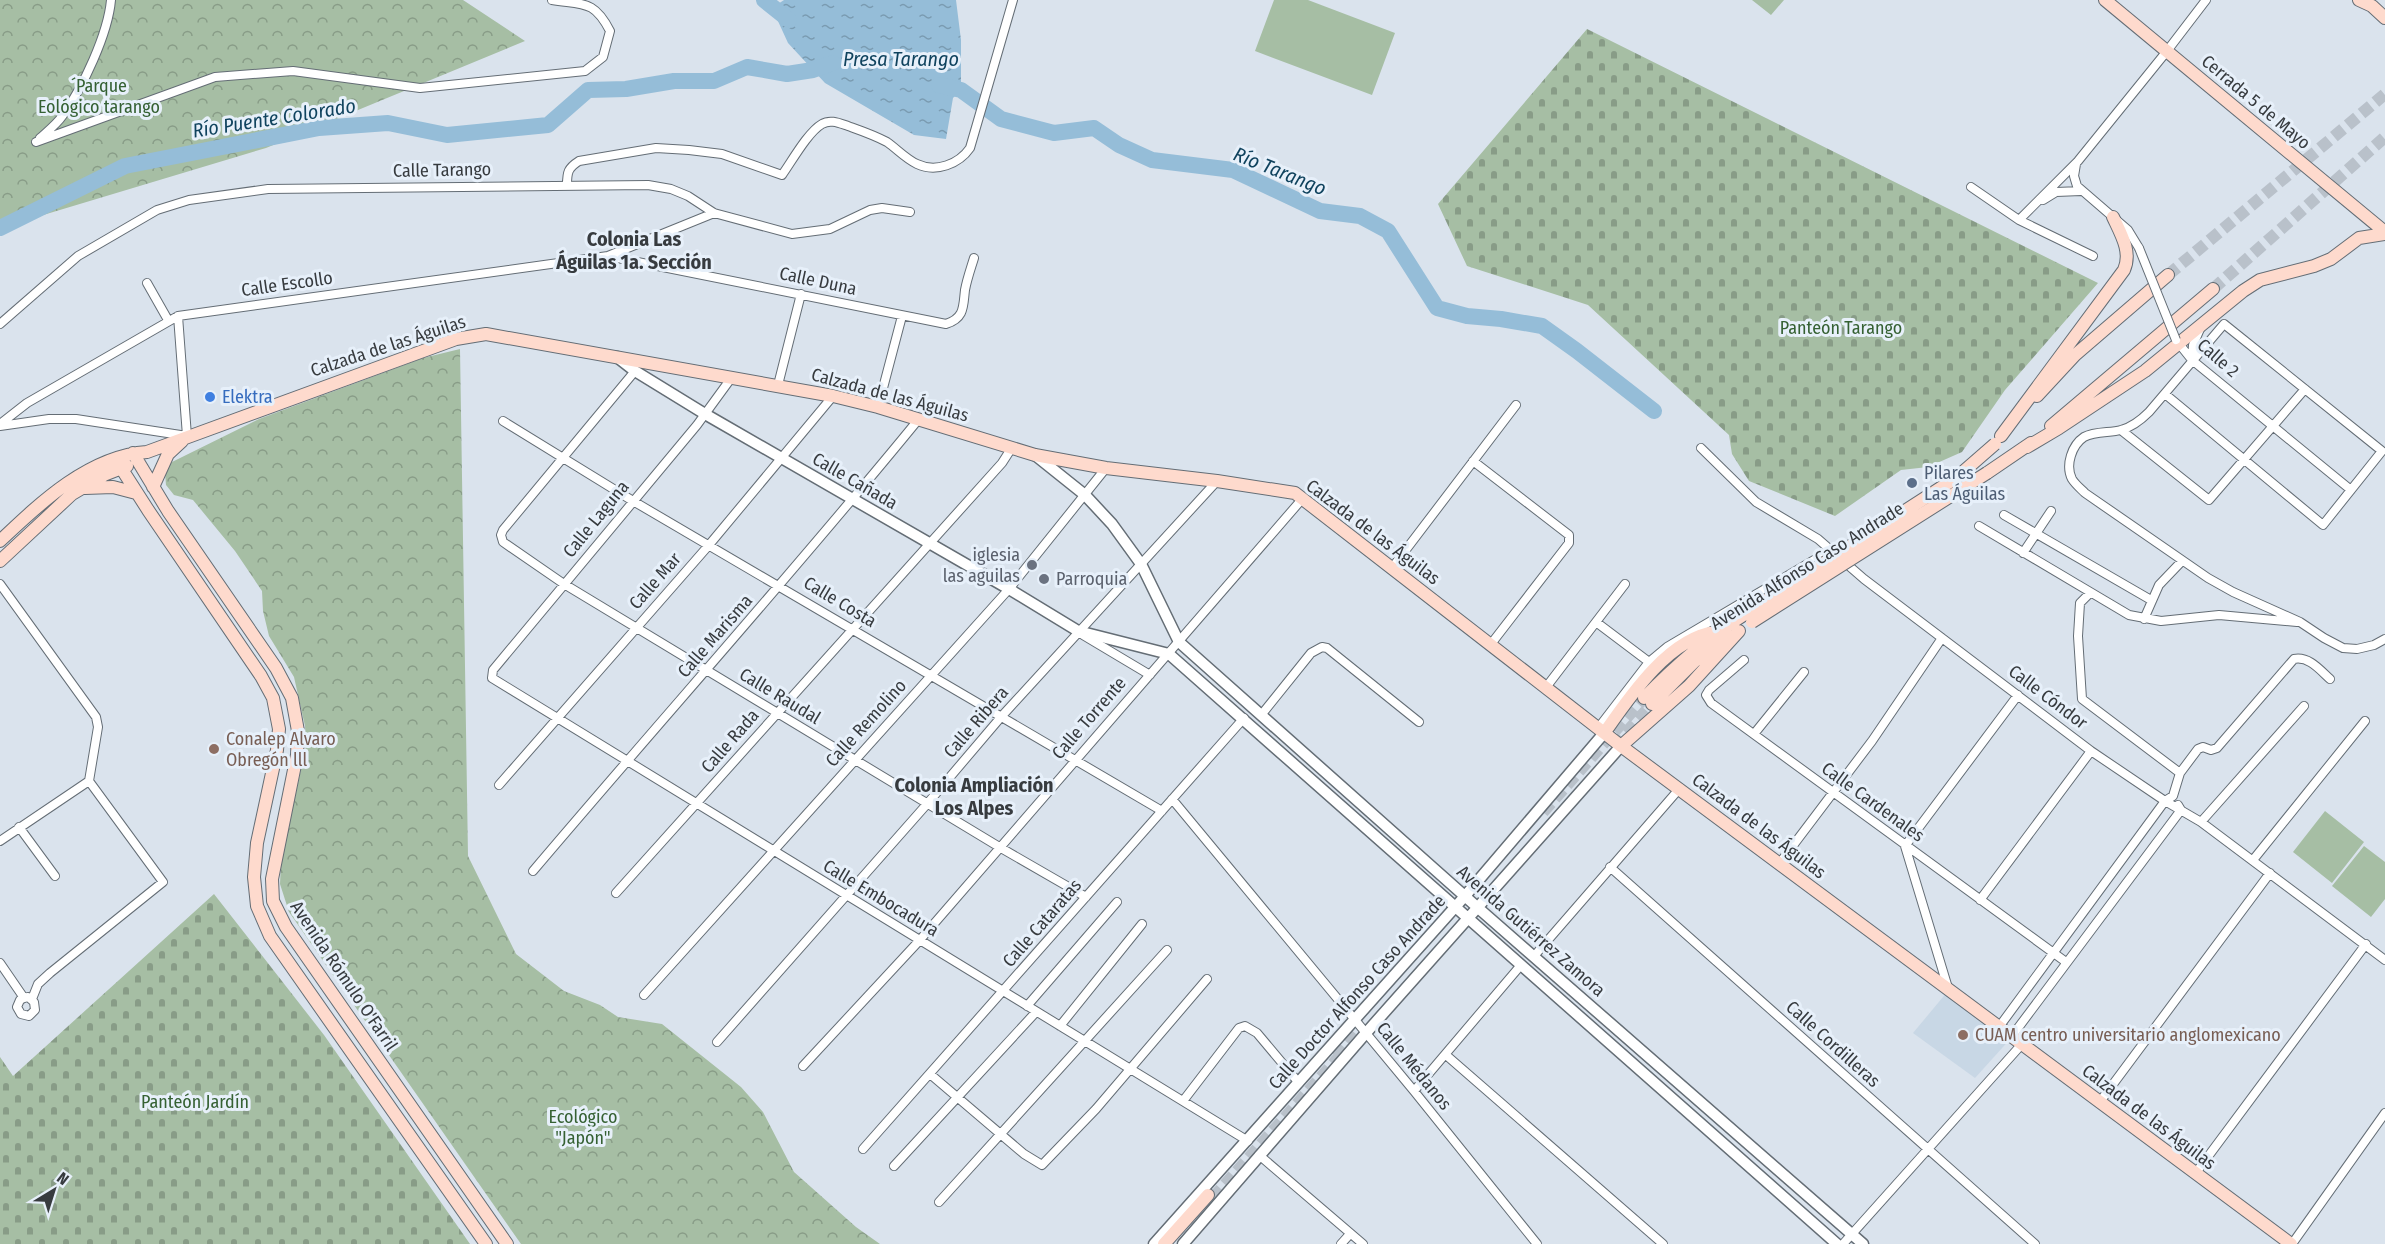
<svg xmlns="http://www.w3.org/2000/svg" width="2385" height="1244" font-family="'Fira Sans Condensed',sans-serif">
  <defs>
    <pattern id="cemetery-stones" width="16" height="16" patternUnits="userSpaceOnUse" patternTransform="scale(1.5)"><rect width="16" height="16" fill="#a6bea4"/><path d="M2 7V4a2 2 0 0 1 4 0v3zM10 15v-3a2 2 0 0 1 4 0v3z" fill="#889c87"/></pattern>
    <pattern id="park-crowns" width="20" height="18" patternUnits="userSpaceOnUse" patternTransform="scale(1.5)"><rect width="20" height="18" fill="#a6bea4"/><path d="M2 6a3 3 0 1 1 6 0M12 15a3 3 0 1 1 6 0" fill="none" stroke="#889c87"/></pattern>
    <pattern id="water-ripples" width="26" height="14" patternUnits="userSpaceOnUse" patternTransform="scale(1.5)"><rect width="26" height="14" fill="#95bdd8"/><path d="M2 4q2-2 4 0t4 0M15 11q2-2 4 0t4 0" fill="none" stroke="#7a9bb1"/></pattern>
  </defs>
  <rect width="100%" height="100%" fill="#dae3ed"/>
  <path fill="#c8d7e5" d="M1948,991L2012,1037L1975,1078L1913,1033Z"/>
  <path fill="url(#cemetery-stones)" d="M1587,29L2098,283L2005,390L1962,452L1928,467L1901,470L1835,516L1749,481L1732,454L1729,435L1588,305L1467,266L1438,204Z
    M214,894L324,1035L470,1244H0V1057L13,1076Z"/>
  <path fill="url(#park-crowns)" d="M0,0H463L525,41L266,148L0,228Z
    M460,349L468,856L516,954L564,991L600,1005L618,1017L662,1024L741,1087L763,1112L794,1172L856,1227L880,1244H521L289,912L280,884L281,863L306,746L305,726L294,677L269,636L263,611L262,591L235,551L193,500L174,495L166,485L165,473L172,462L259,419L423,358Z"/>
  <path fill="#a6bea4" d="M1274,0H1308L1395,33L1372,95L1255,51Z
    M1752,0H1784L1771,15Z
    M2325,811L2364,842L2332,883L2293,852Z
    M2364,846L2385,862V899L2371,917L2332,886Z"/>
  <path fill="url(#water-ripples)" d="M784,0H956L961,40V90L953,98L946,139L914,135L825,83L788,43L772,8Z"/>
  <g fill="none" stroke-linecap="round" stroke-linejoin="round">
    <path stroke="#95bdd8" stroke-width="16" d="M764,0L789,20
      M939,85L961,90L1001,119L1054,133L1094,128L1119,145L1152,160L1233,170L1320,211L1360,216L1388,231L1437,308L1467,316L1501,319L1542,326L1577,351L1654,411
      M0,228L125,166L319,128L388,123L447,135L548,125L588,90L626,89L674,81H714L747,67L787,74L813,70L833,63"/>
    <path stroke="#b9c1ca" stroke-width="12" stroke-dasharray="12 6" stroke-linecap="butt" d="M2168,275L2385,94
      M2213,289L2385,137
      M1614,746L1652,704
      M1543,812L1644,698
      M1332,1053L1360,1021
      M1213,1198L1346,1049"/>
    <g stroke="#646d75" stroke-width="10">
      <path id="minor" d="M40,138C48,131 57,124 63,115C83,87 108,34 111,0
        M36,142L215,77L293,71L420,88L585,71L603,57L610,31C594,0 584,5 552,0
        M2076,164L2074,176L2077,186L2128,230L2139,248
        M567,185C567,172 568,168 579,161L656,148L689,150L722,154L782,175C792,161 808,132 822,124C830,119 839,123 848,126C862,131 874,135 887,142C897,149 906,159 917,164C936,173 959,164 970,148L1013,0
        M1971,187L2019,220L2093,256
        M2043,200L2056,192L2081,191
        M2019,220L2078,161L2167,51L2206,0
        M608,256L946,324C965,318 963,306 965,290C967,279 971,268 974,258
        M147,283L168,320
        M0,324L78,256L157,210L189,200L268,189L648,185L671,189L688,196L714,213L792,234L830,229L870,210L882,208L910,212
        M2176,340L2192,360L2351,490
        M2192,360L2193,345L2200,329
        M635,371L503,530L501,535L503,542L564,584L1001,848L1086,897
        M732,377L697,425L493,670L492,678L1248,1141
        M778,385L801,294
        M2165,394L2323,525L2382,451L2224,324L2149,412C2141,420 2132,427 2121,430C2110,433 2095,431 2084,437C2072,445 2065,465 2072,479C2075,484 2081,489 2085,493L2208,578L2233,592L2300,622L2324,638L2343,648L2357,649L2374,645L2385,639
        M878,407L902,316
        M503,421L633,501L1162,811
        M0,424L27,403L178,316L608,256L714,213
        M0,426L49,419H76L187,436L178,316
        M2121,430L2209,500L2305,389
        M1701,448L1756,502L1818,539L1864,579L2091,751L2165,801L2201,822L2385,960
        M1473,461L1569,535V543L1491,644
        M2004,515L2151,600
        M1979,526L2129,615L2161,621L2219,615L2297,622
        M2023,553L2051,511
        M1392,568L1516,405
        M0,584L96,717L98,727L89,781L163,882L50,973L38,984L32,999
        M2144,619L2159,585L2182,561
        M1596,622L1649,662
        M1083,635L1150,675
        M1744,660L1709,690L1706,695L1711,703L2066,962
        M1547,686L1625,584
        M1262,714L1311,653L1322,647L1327,648L1419,722
        M1599,727L1649,662L1667,647L1831,550
        M1754,734L1804,672
        M2180,773L2198,749L2203,747L2211,750L2217,748L2294,659C2309,656 2320,670 2330,679
        M499,785L709,545L833,396
        M1172,799L1414,1091L1537,1244
        M2201,822L2304,706
        M19,827L55,876
        M0,841L89,781
        M2253,860L2365,721
        M1779,864L1872,741L1942,638
        M1610,867L2035,1244
        M533,871C661,720 793,573 918,420
        M616,893L1002,463L1011,449
        M1980,900L2091,751
        M1535,955L1680,788
        M0,963L24,998L28,997L34,1002L35,1010L29,1016L21,1014L17,1007L20,1000L24,998
        M1948,988L1905,846L2018,695
        M644,995L1009,589L1106,468
        M1027,1006L1117,902
        M1060,1026L1142,924
        M1999,1027L2165,801L2173,796L2180,773L2082,699L2078,636L2080,603L2090,593
        M2012,1036L2181,810L2178,805
        M717,1042L927,804L1001,717L1217,481
        M1446,1055L1663,1244
        M803,1066L919,941L1303,498
        M930,1074L1024,1154L1042,1165L1096,1109L1207,979
        M1414,1091L1521,965
        M1183,1101L1239,1028L1245,1026L1257,1033L1299,1083
        M2099,1103L2270,873
        M863,1149L1244,718
        M1259,1155L1363,1244
        M894,1166L1036,1012
        M2195,1174L2366,944
        M939,1202L1167,950
        M1341,1244L1350,1234
        M1843,1244L2022,1044
        M2292,1244L2385,1113"/>
    </g>
    <g stroke="#646d75" stroke-width="13">
      <path id="tertiary" d="M617,357L635,371L705,414L1009,589L1078,631L1169,654L1837,1244
        M1035,455L1085,495L1112,524L1141,564L1179,642L1477,907L1863,1244
        M1154,1244L1465,896L1605,732
        M1183,1244L1366,1033L1621,746"/>
    </g>
    <g stroke="#646d75" stroke-width="14">
      <path id="secondary" d="M2105,0L2385,232
        M2359,0L2372,6L2385,18
        M2037,396L2075,355L2168,275
        M2051,426L2213,289
        M2001,436L2124,270C2132,252 2121,234 2113,217
        M2027,447L2059,428L2145,371L2243,291L2260,280L2314,266L2331,259L2359,238L2385,234
        M133,453L168,511L276,668L292,698L298,731L297,755L272,879L273,901L286,927L507,1244
        M116,460L148,510L261,676L273,698L279,729L277,750L257,843L254,877L257,906L270,936L486,1244
        M1987,473L2031,443
        M153,487L168,454L182,441
        M85,488L113,487L136,493
        M0,541C40,503 89,456 147,452L456,339L486,334L833,396L878,407L1035,455L1106,468L1217,481L1295,493L1621,746L2291,1244
        M0,561L72,494L104,475L127,466
        M1644,698C1675,666 1707,638 1745,614
        M1652,704L1695,661L1730,636
        M1605,732C1630,696 1670,637 1716,632
        M1621,746L1689,686L1739,631
        M1164,1244L1208,1195"/>
    </g>
    <use href="#minor" stroke="#fff" stroke-width="8"/>
    <use href="#tertiary" stroke="#fff" stroke-width="10"/>
    <use href="#secondary" stroke="#fedacd" stroke-width="12"/>
    <g stroke="#646d75" stroke-width="10" stroke-linecap="butt">
      <path id="minor-bridge" d="M2139,248L2176,340"/>
    </g>
    <g stroke="#646d75" stroke-width="14" stroke-linecap="butt">
      <path id="secondary-bridge" d="M1745,614L1956,478L1995,444
        M1752,622L1987,473"/>
    </g>
    <use href="#minor-bridge" stroke="#fff" stroke-width="8"/>
    <use href="#secondary-bridge" stroke="#fedacd" stroke-width="12"/>
  </g>
  <circle fill="#3f7fe0" stroke="#e7f0fa" stroke-width="2" cx="210" cy="397" r="6"/>
  <circle fill="#5c6f8a" stroke="#e7f0fa" stroke-width="2" cx="1912" cy="483" r="6"/>
  <g fill="#6b7280" stroke="#e7f0fa" stroke-width="2">
    <circle cx="1032" cy="565" r="6"/>
    <circle cx="1044" cy="579" r="6"/>
  </g>
  <g fill="#8d6e63" stroke="#e7f0fa" stroke-width="2">
    <circle cx="214" cy="749" r="6"/>
    <circle cx="1963" cy="1035" r="6"/>
  </g>
  <g text-anchor="middle" dominant-baseline="central" stroke-width="6" stroke-linejoin="round" paint-order="stroke">
    <g font-size="18" fill="#356133" stroke="#e7f0fa">
      <text x="99" y="86">´Parque<tspan x="99" dy="21">Eológico tarango</tspan></text>
      <text x="1841" y="328">Panteón Tarango</text>
      <text x="195" y="1102">Panteón Jardín</text>
      <text x="583" y="1117">Ecológico<tspan x="583" dy="21">"Japón"</tspan></text>
    </g>
    <g font-size="18" fill="#373b3f" stroke="#e7f0fa">
      <text transform="translate(2256 102) rotate(40)">Cerrada 5 de Mayo</text>
      <text transform="translate(442 170) rotate(-1)">Calle Tarango</text>
      <text transform="translate(818 281) rotate(12)">Calle Duna</text>
      <text transform="translate(287 284) rotate(-8)">Calle Escollo</text>
      <text transform="translate(388 346) rotate(-18)">Calzada de las Águilas</text>
      <text transform="translate(2218 358) rotate(41)">Calle 2</text>
      <text transform="translate(890 395) rotate(15)">Calzada de las Águilas</text>
      <text transform="translate(855 481) rotate(30)">Calle Cañada</text>
      <text transform="translate(596 519) rotate(-51)">Calle Laguna</text>
      <text transform="translate(1373 532) rotate(37)">Calzada de las Águilas</text>
      <text transform="translate(1807 566) rotate(-32)">Avenida Alfonso Caso Andrade</text>
      <text transform="translate(655 581) rotate(-49)">Calle Mar</text>
      <text transform="translate(840 602) rotate(31)">Calle Costa</text>
      <text transform="translate(715 636) rotate(-49)">Calle Marisma</text>
      <text transform="translate(780 696) rotate(31)">Calle Raudal</text>
      <text transform="translate(2048 697) rotate(37)">Calle Cóndor</text>
      <text transform="translate(1089 718) rotate(-49)">Calle Torrente</text>
      <text transform="translate(976 722) rotate(-49)">Calle Ribera</text>
      <text transform="translate(866 723) rotate(-48)">Calle Remolino</text>
      <text transform="translate(730 741) rotate(-49)">Calle Rada</text>
      <text transform="translate(1873 802) rotate(36)">Calle Cardenales</text>
      <text transform="translate(1759 826) rotate(37)">Calzada de las Águilas</text>
      <text transform="translate(881 898) rotate(31)">Calle Embocadura</text>
      <text transform="translate(1042 923) rotate(-49)">Calle Cataratas</text>
      <text transform="translate(1531 931) rotate(41)">Avenida Gutiérrez Zamora</text>
      <text transform="translate(344 976) rotate(56)">Avenida Rómulo O'Farril</text>
      <text transform="translate(1357 992) rotate(-48)">Calle Doctor Alfonso Caso Andrade</text>
      <text transform="translate(1833 1044) rotate(42)">Calle Cordilleras</text>
      <text transform="translate(1414 1066) rotate(51)">Calle Médanos</text>
      <text transform="translate(2149 1117) rotate(37)">Calzada de las Águilas</text>
    </g>
    <g font-size="18" fill="#366cbe" stroke="#e7f0fa" text-anchor="start">
      <text x="222" y="397">Elektra</text>
    </g>
    <g font-size="18" fill="#4e5e75" stroke="#e7f0fa" text-anchor="start">
      <text x="1924" y="473">Pilares<tspan x="1924" dy="21">Las Águilas</tspan></text>
    </g>
    <g font-size="18" fill="#5b616d" stroke="#e7f0fa" text-anchor="end">
      <text x="1020" y="555">iglesia<tspan x="1020" dy="21">las aguilas</tspan></text>
      <text x="1056" y="579" text-anchor="start">Parroquia</text>
    </g>
    <g font-size="18" fill="#785e54" stroke="#e7f0fa" text-anchor="start">
      <text x="226" y="739">Conalep Alvaro<tspan x="226" dy="21">Obregón lll</tspan></text>
      <text x="1975" y="1035">CUAM centro universitario anglomexicano</text>
    </g>
    <g font-size="20" font-style="italic" fill="#10435e" stroke="#e7f0fa">
      <text x="901" y="59">Presa Tarango</text>
      <text transform="translate(274 118) rotate(-9)">Río Puente Colorado</text>
      <text transform="translate(1280 171) rotate(22)">Río Tarango</text>
    </g>
    <g font-size="20" font-weight="bold" fill="#373b3f" stroke="#e7f0fa">
      <text x="634" y="239">Colonia Las<tspan x="634" dy="23">Águilas 1a. Sección</tspan></text>
      <text x="974" y="785">Colonia Ampliación<tspan x="974" dy="23">Los Alpes</tspan></text>
    </g>
  </g>
  <g transform="translate(54 1190) rotate(38)" stroke="#e7f0fa" stroke-width="4.5" paint-order="stroke">
  <path d="M0-4.5L10 22L0 15L-10 22Z" fill="#373b3f"/>
  <text y="-9" font-size="16" font-weight="bold" text-anchor="middle" fill="#373b3f">N</text>
  </g>
</svg>
